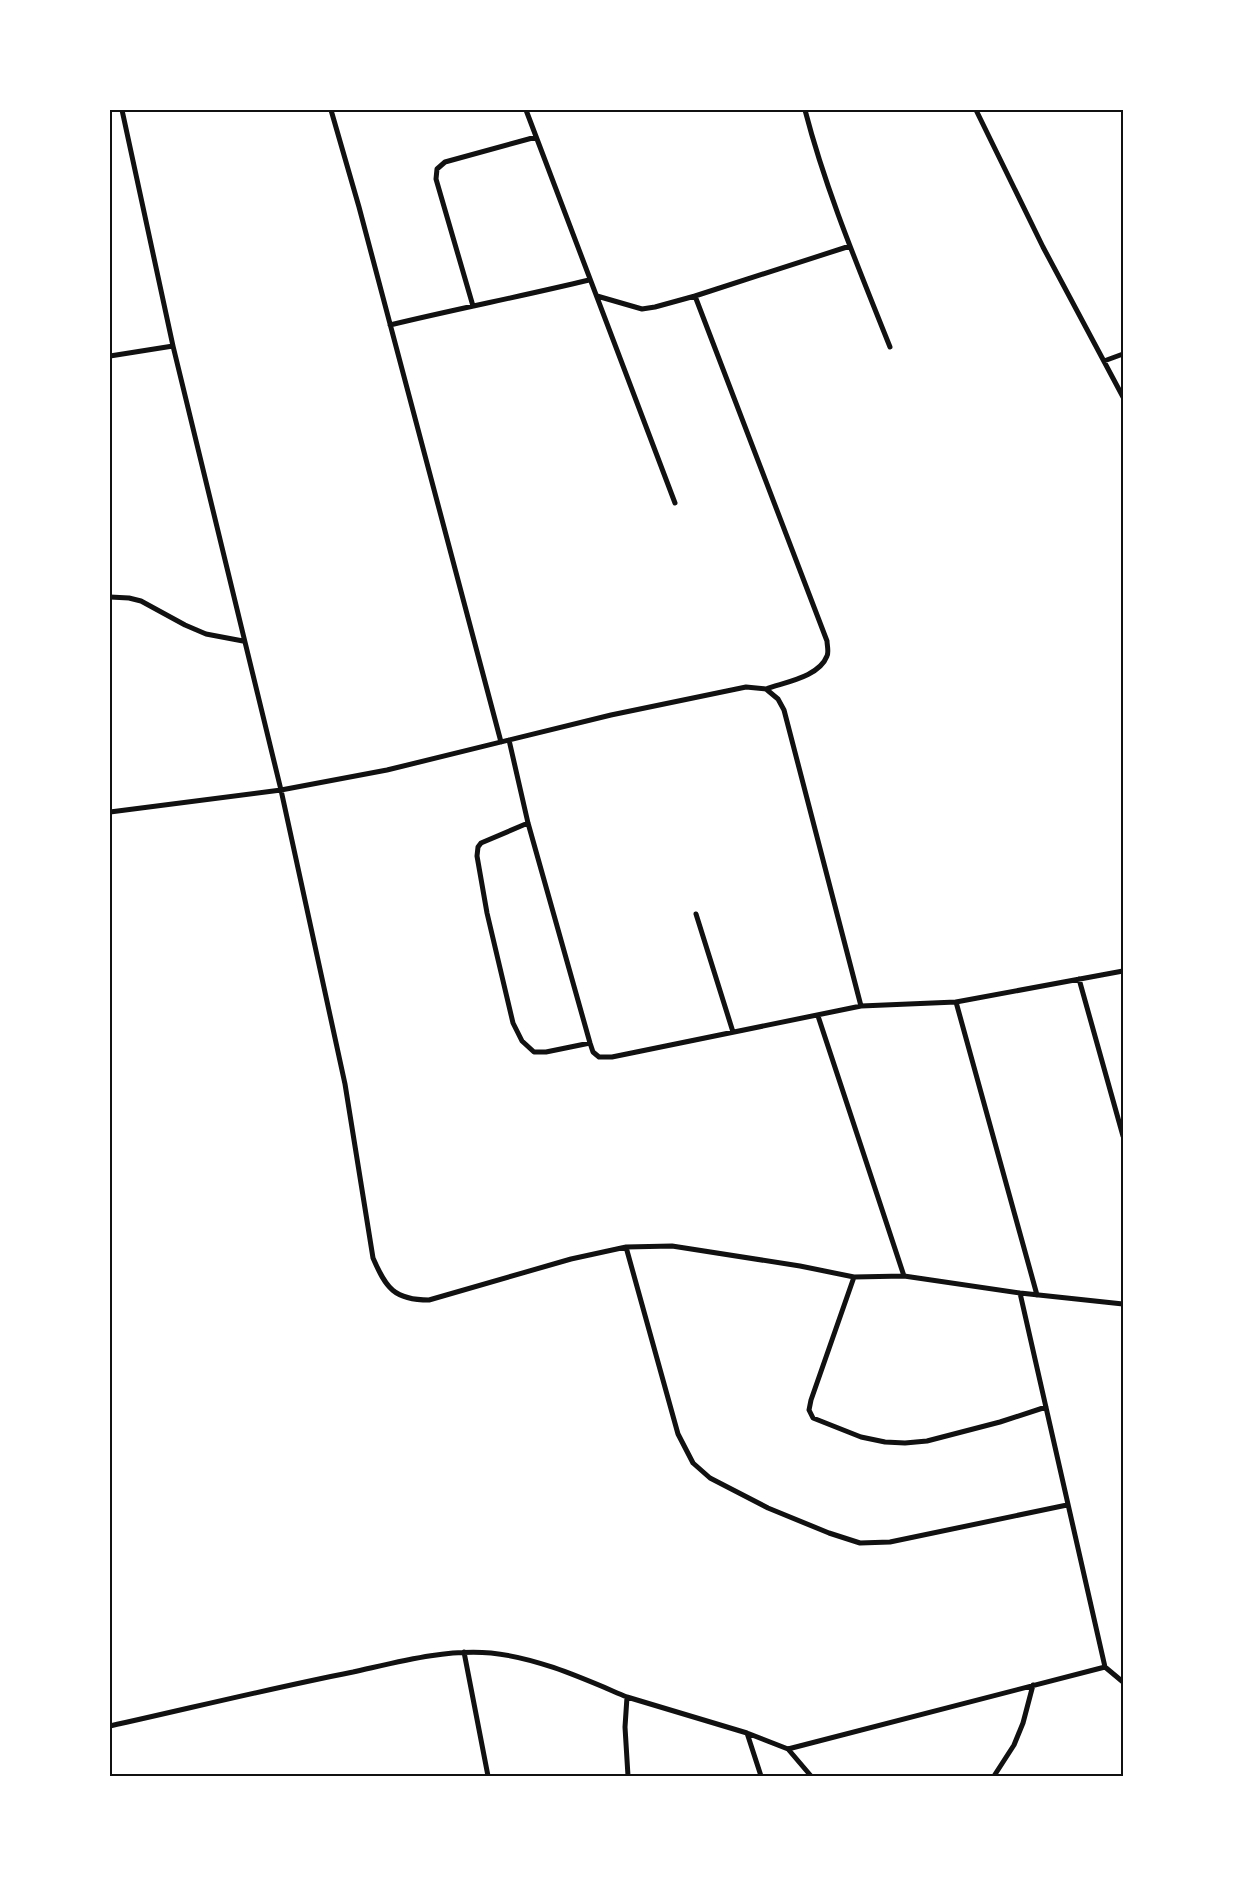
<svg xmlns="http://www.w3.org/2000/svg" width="1233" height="1886" font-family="'Work Sans',sans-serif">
  <rect width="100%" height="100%" fill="#fff"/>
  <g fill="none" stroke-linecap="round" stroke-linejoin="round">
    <path stroke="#111" stroke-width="5" d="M122,110L173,346L281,790L345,1084L373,1258C386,1288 394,1300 429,1300L571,1259L626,1247L672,1246L800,1266L854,1277L904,1276L1020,1293L1123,1304
      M331,110L359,207L501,742
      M526,110L675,503
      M805,110C826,191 859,269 890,347
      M976,110L1043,247L1123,397
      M597,296L642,309L655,307L695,296L827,641C827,645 829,652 827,656C819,677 785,682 766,689
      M695,296L850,246
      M473,306L436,179L437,169L445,162L536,137
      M390,325C456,309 523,296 589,280
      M110,356L173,346
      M1104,361L1123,354
      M110,597L129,598L141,601L185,625L206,634L243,641
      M509,740L528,823L590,1043L593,1052L599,1057H612L861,1006L956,1002L1123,971
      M110,812L281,790L387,770L611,715L746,687L766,689L778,699L784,710L861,1006
      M528,823L481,843L478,847L477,856L487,913L513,1023L522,1041L534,1052H546L590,1043
      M696,914L733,1032
      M1079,979L1123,1136
      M956,1002L1037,1295
      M818,1016L904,1276
      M626,1247L678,1434L693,1463L710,1478L768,1508L829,1533L860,1543L890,1542L1067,1505
      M854,1277L811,1400L809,1410L813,1418L861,1437L885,1442L905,1443L927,1441L1000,1422L1046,1407
      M1020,1293L1105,1667L1123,1682
      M464,1652L488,1776
      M110,1726C191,1708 272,1688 353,1672C398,1662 444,1649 491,1653C539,1658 584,1679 627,1697
      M747,1733L761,1776
      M788,1749L811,1776
      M628,1776L625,1727L627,1697L747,1733L788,1749L1105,1667
      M994,1776L1014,1745L1023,1723L1033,1685"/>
  </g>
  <rect width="1233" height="1886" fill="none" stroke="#ffffff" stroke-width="222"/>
  <rect x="111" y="111" width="1011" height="1664" fill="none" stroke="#111" stroke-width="2"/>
</svg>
